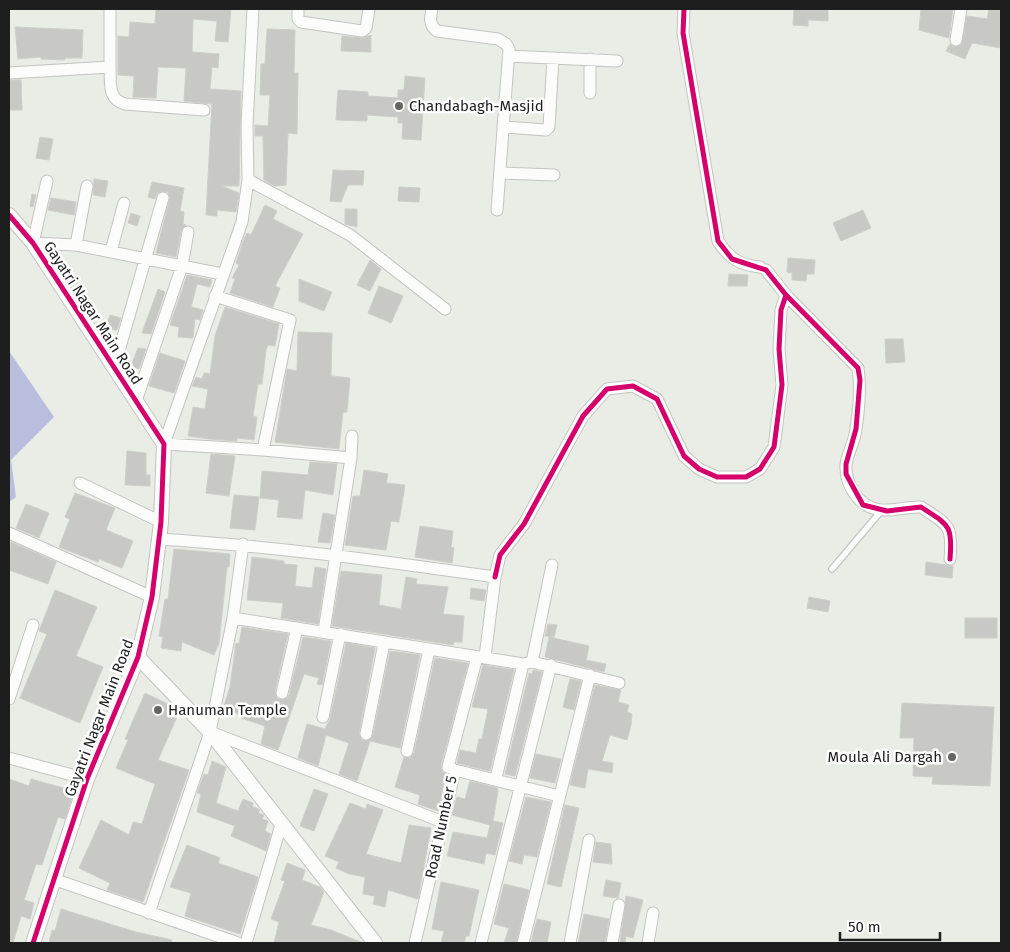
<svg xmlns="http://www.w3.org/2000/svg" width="1010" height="952" font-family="'Fira Sans',sans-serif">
  <rect width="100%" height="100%" fill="#eaece6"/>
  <path fill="#babede" d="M9,351L54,417L11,460L16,497L9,502Z"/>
  <path fill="#c8c9c4" stroke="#cdcfc8" d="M156,9H231L228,42L215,41L217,21L193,19L192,52L219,54L218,68L212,67L210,89L241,91L239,186H222L239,193L236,212L217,210V216L206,215L212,104L184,101L186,68L158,67L156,98L133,97L134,76L118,75V36L129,37L130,22L155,24Z
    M794,9H828V21L808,20V26L793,25Z
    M921,9H953L949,38L919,30Z
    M989,9H1001V48L972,43L965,59L946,51L950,44L955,47L962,44L967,16L987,19Z
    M15,27L83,30L82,58H65V60L41,59V57L18,59Z
    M267,29L295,30L294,73H298L297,134L288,133L286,185L274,186L264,180L263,136H255V125L268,126L270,95H260L261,64H265Z
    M371,35V52L341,51L342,36L361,38Z
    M405,76L425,78L421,140L402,139L403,123H398V117L367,115V121L336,120L338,90L368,92V96L398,98V90H404Z
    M9,80H21L22,110H9Z
    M40,137L53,139L49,160L36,158Z
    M333,170L364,171L363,185H348L341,202L330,201Z
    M94,179L108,181L105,197L93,195Z
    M152,182L184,188L180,211L184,212L183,224L186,225L181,231L176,257L156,253L170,197L168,192L162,191L157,193L155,199L148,197Z
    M399,187L420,188L419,202L398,201Z
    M32,194L36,195L33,207L30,206Z
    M51,198L76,202L74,215L48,210Z
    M265,205L277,211L273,219L303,234L275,286L280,288L273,307L230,293L235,279L232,278L239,265L236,263L243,241L247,233L251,235Z
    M345,209H357V227L345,224Z
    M863,210L871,228L841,241L833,223Z
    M131,213L140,216L137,226L128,223Z
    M788,258L815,260L814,274H807L806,281L792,280V273L787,272Z
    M370,260L381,269L370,291L357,285Z
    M729,274L748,275L747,286H728Z
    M187,275L212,280L210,287L197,284L191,307L203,310L200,320L195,319L193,338L178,337L179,327L170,325Z
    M299,279L332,292L324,311L299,301Z
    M379,286L403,296L391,323L368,313Z
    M158,289L165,292L151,334L142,333Z
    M225,307L279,324L275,346L268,345L266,350L262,384H258L253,416L257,417L254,440L237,438V441L209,439L188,436L193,407L205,409L208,389L192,386L196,377L202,379L204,373L210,374L215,336Z
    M110,315L121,318L117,330L105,329Z
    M298,332L332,333L331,376L350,378L347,412H343L339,449L275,442L287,369L297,371Z
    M885,339H903L905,362L886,363Z
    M138,348L146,349L139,369L131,366Z
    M160,353L185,361L174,393L149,386Z
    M127,451L146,453V475H150V486L125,485Z
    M211,454L235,456L229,496L206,493Z
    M310,462L337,464L333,495L305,490L302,519L277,517L279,500L260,498L262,471L308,475Z
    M364,470L388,474L386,483L405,485L399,522L391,521L386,550L345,545L353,496H360Z
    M75,493L115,508L106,530L133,541L122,568L99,559L98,562L59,547L70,519L65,517Z
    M234,495L259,497L255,530L230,528Z
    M26,504L49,513L39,538L16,528Z
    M323,513L335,515L330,543L318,542Z
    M420,526L453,531L451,547L454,548L452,563L415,557Z
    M11,542L56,562L48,584L9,570Z
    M174,549L230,554L229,567H227L219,643L214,655L182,642L181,651L161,648L163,637L159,636L165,599H168Z
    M252,557L284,561V564L297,565L295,586L312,588L315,567L326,569L318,624L281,618L283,603L247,600Z
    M926,562L953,566L952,578L925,575Z
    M341,571L382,575L379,605L401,609L406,577L417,579L416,584L448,587L443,614L464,616L462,642H454L453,645L332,626Z
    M471,588L486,590L484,601L470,599Z
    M55,590L97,607L76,656L103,667L80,723L20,698L47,634L39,631Z
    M809,597L830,601L828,612L807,608Z
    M965,618H997V638H965Z
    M548,624L557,625L554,637L545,636Z
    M242,627L288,634L275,691L277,698L281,700L287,698L289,695L303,637L331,641L322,685L317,684L319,678L304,674L278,750L261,744L265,726L241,718L242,715L223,709L230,687L236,643L239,644Z
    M549,637L589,646L586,660L606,664L604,672L545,657Z
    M346,643L375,648L359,733L361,739L365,741L371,739L373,735L390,651L420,655L400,748L370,741L357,781L339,774L349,743L326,735L318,766L298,758L307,724L325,729L330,719Z
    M435,658L468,663L441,765L442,771L446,774L438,811L418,804L420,795L395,787L404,757L410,758L414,753Z
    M483,665L514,670L490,771L457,763L460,750L476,753L479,739H482L488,709L472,707Z
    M533,670L542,672L515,776L505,774L529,673L532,674Z
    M570,679L581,681L574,710L563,707Z
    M595,685L621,690L618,702L629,705L627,712L632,714L631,725L627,740L610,735L602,761L613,763L612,773L588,769L585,788L570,785Z
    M145,693L174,707L179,712L158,760L189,770L143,902L107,890L110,883L79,868L101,820L129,835L133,822L142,824L155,784L116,768L128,740L125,739Z
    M902,703L994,707L990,786L932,784L933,777L913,776L914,738H900Z
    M536,754L561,759L555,783L530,778Z
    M212,761L226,767L216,803L238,811L243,799L253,803L252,806L260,810L258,813L264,815L262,819L268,821L265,831L271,834L266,851L231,836L235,826L197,812L201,794L197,793L204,774L208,775Z
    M9,779L29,786L31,779L74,791L65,819L58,817L42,865L36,864L24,900L34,903L30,919L21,916L13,943H9Z
    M470,781L497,788L498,791L493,821L503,823L495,855L486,853L484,864L447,856L453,832L487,838L490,825L452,815L457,797L465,799Z
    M314,789L328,794L314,831L300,826Z
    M526,797L551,802L537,857L524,855L522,864L509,861Z
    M350,803L366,809L367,804L383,810L366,854L401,863L409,825L431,828L418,899L388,890L385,907L373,904L375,896L363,894L365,877L349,874L336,868L339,862L325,856Z
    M565,805L579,808L561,887L547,884Z
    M596,842L611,844L612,864L593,862Z
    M187,845L220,858L218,863L258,877L240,934L185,916L191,893L170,887Z
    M287,863L305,870L302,880L320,887L324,892L311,925L331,930L363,943H274L279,922L271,919L285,881L281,880Z
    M606,880L621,883L618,898L603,896Z
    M441,882L479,890L469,936H466L464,943H441L444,931L432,929Z
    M504,884L529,890L516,943H504L509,928L494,924Z
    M626,896L643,900L633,938L626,936L625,943H620Z
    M61,909L136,932L172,940L171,943H49L52,930L55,931Z
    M584,914L609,919L605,943H578Z
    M537,919L551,922L547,943H531Z"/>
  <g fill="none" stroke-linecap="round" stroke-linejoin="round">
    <g stroke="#c4c5c2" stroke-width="8">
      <path id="service" d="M832,569L882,510"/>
    </g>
    <g stroke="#c4c5c2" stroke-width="13">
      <path id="minor" d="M253,9L247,125L248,180L242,222L164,444L263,450L351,458
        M298,9V19L301,22L362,31L366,28L369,9
        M432,9C430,18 429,25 437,31L498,39L506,44L509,49L497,210
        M684,9L683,33L718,241C729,258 739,265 760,267
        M956,40L961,9
        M508,56L617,61
        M110,67C111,83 107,99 125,104L204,110
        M9,73L110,67V9
        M590,93V59
        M503,127L546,130L549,127L553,58
        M500,173L554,175
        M248,180L350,235L445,309
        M47,181L33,243L76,245L222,274
        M76,245L87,186
        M111,251L124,203
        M766,270L786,295L858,368C861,387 859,409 856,429C855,441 847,454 846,465C845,484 858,505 876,509C891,513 905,506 921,507C948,525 953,524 950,559
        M215,296L290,320L263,450
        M114,368L163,198
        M136,401L182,266L188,232
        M80,483L161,522
        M9,533L152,597
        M158,539C272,546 383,561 495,577L485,657
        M495,577L500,555L524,524L583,416L607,389L633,386L657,399L684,456L699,469L717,477H746L760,469L774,447L782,385L779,349L781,310L786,295
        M233,618L523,664L532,662L619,683
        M324,631L351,458L352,436
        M532,662L552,565
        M282,693L297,628
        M9,699L33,625
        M323,717L340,634
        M210,732L443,822
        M366,734L384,643
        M407,751L429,650
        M9,758L87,779
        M455,770L559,796
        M496,778L523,664
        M53,879L238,943
        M149,913L210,732L233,618L243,544
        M246,943L281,825
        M415,943L455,770L448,767L477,657
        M481,943L551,665
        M523,943L590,675
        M570,943L589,840
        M612,943L619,905
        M648,943L653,913"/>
    </g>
    <g stroke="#c4c5c2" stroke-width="16">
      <path id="tertiary" d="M9,215L33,243L164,444L161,522L152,597L138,657L87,779L33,943
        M138,657L210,732L375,943"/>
    </g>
    <use href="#service" stroke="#fcfcfb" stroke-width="5.5"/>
    <use href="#minor" stroke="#fcfcfb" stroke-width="11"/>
    <use href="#tertiary" stroke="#fcfcfb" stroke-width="14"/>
    <g stroke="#fff" stroke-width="8">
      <path id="cycleway" d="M684,9L683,33L718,241L732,259L766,270L786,295L858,368L860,380L856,429L846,464V474L863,505L887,511L921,507C948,525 953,524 950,559
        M9,215L33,243L164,444L161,522L152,597L138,657L87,779L33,943
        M495,577L500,555L524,524L583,416L607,389L633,386L657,399L684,456L699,469L717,477H746L760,469L774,447L782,385L779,349L781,310L786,295"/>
    </g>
    <use href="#cycleway" stroke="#d6006c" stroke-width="5"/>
  </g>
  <g fill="#656664" stroke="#fff" stroke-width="2">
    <circle cx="399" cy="106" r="5"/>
    <circle cx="158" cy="710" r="5"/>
    <circle cx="952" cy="757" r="5"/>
  </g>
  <g text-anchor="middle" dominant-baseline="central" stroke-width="5" stroke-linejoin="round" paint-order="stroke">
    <g font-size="15" fill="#1e1e1e" stroke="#fff" text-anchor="start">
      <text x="409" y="106">Chandabagh-Masjid</text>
      <text x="168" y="710">Hanuman Temple</text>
      <text x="942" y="757" text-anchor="end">Moula Ali Dargah</text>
    </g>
    <g font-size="15" fill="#1e1e1e" stroke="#fff">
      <text transform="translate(93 313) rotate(57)">Gayatri Nagar Main Road</text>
      <text transform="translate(99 718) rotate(-69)">Gayatri Nagar Main Road</text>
      <text transform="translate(441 827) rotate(-78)">Road Number 5</text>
    </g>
  </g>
  <rect width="1010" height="952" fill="none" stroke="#1e1e1e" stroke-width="20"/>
  <path d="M840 932v8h100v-8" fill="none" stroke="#1e1e1e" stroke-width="2.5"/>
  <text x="848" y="932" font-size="15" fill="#1e1e1e" stroke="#ffffff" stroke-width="4" paint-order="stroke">50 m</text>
</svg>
